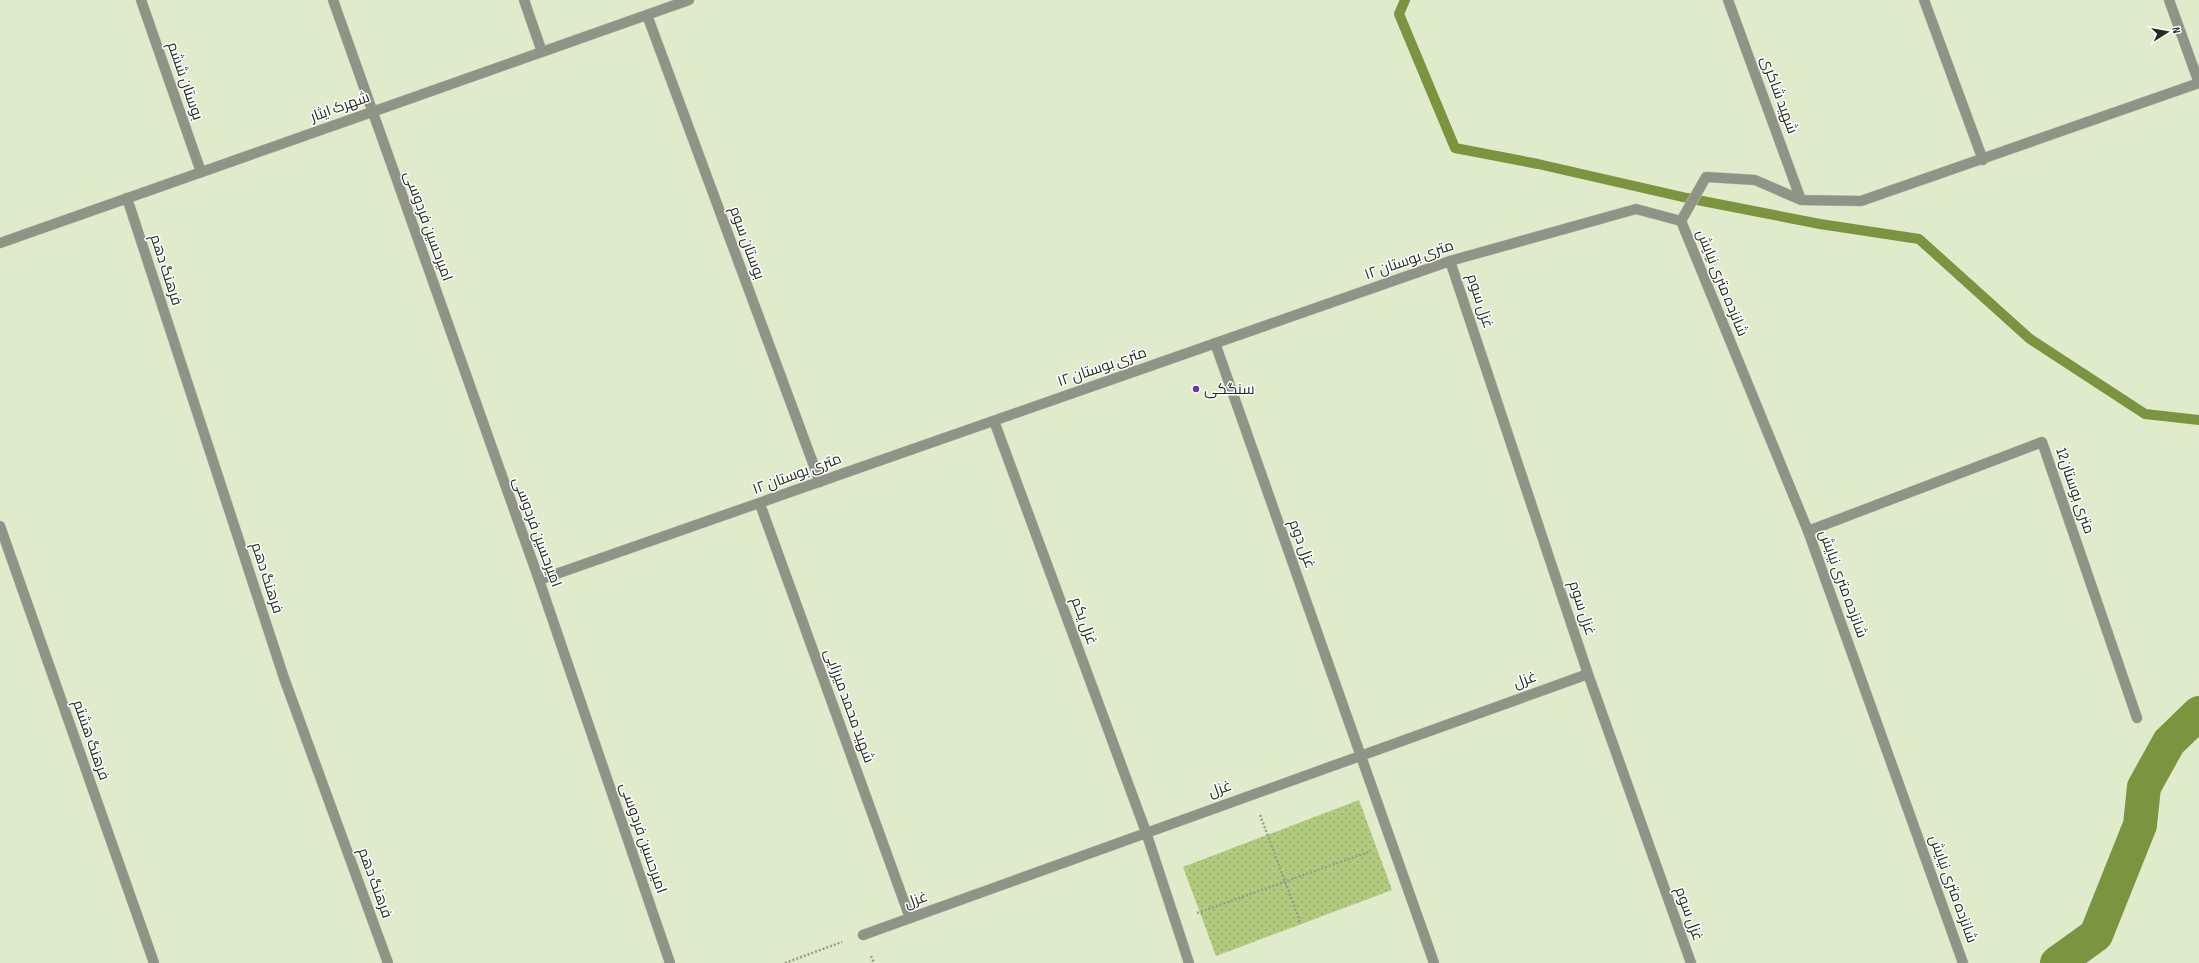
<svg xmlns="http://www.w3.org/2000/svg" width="2199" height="963" font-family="'Sofia Sans Condensed',Cairo,sans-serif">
  <defs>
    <pattern id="grass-dots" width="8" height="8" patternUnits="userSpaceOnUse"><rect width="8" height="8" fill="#b2ca7e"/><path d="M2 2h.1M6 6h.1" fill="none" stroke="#91a467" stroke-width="1.8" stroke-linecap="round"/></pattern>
  </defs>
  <rect width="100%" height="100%" fill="#e0ebcc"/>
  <path fill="url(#grass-dots)" d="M1359,800L1392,890L1216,956L1183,867Z"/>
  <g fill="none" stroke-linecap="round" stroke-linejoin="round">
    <path stroke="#7b943f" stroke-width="10" d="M1405,0L1399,14L1455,148L1538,164L1687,198L1820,224L1919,239L2030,339L2145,414L2199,420"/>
    <path stroke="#7b943f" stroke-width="34" d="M2057,963L2096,935L2140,825L2144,787L2169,742L2199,713"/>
    <g stroke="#bfc9ad" stroke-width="11">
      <path id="minor" d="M141,0L201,172
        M524,0L542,52
        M1728,0L1801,200
        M1924,0L1983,160
        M2169,0L2199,83
        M647,15L820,482
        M372,112L689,0
        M127,198L284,678L388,963
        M1681,221L1706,177L1755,180L1801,200L1861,201L2199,83
        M1450,261L1588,674L1691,963
        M1215,343L1434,963
        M994,421L1146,832L1189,963
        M760,504L910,918
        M0,526L154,963
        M1808,531L2042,442L2137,718
        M863,935L1588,674"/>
    </g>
    <g stroke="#bfc9ad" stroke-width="11">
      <path id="tertiary" d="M333,0L539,580L670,963
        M0,243L372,112
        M539,580L1450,261L1636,209L1681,221L1808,531L1963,963"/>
    </g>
    <path stroke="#979f87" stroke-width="2.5" stroke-dasharray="2 2" stroke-linecap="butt" d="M1260,815L1301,924
      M1197,913L1371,851
      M871,956L874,963
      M785,963L842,942"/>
    <use href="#minor" stroke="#8f9487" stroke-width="10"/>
    <use href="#tertiary" stroke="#8f9487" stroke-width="10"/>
  </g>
  <circle fill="#6e33a8" stroke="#fff" stroke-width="1.5" cx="1196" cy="389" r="4"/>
  <g text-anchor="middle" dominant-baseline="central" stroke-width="3" stroke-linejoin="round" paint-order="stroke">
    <g font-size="15" fill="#282c20" stroke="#fff">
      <text transform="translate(185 81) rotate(71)">بوستان ششم</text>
      <text transform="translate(1779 95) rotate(70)">شهید شاکری</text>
      <text transform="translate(340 107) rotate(-20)">شهرک ایثار</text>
      <text transform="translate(428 226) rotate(70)">امیرحسین فردوسی</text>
      <text transform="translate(747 243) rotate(70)">بوستان سوم</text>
      <text transform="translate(1409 260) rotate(-19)">۱۲ متری بوستان</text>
      <text transform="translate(166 270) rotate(72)">فرهنگ دهم</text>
      <text transform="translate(1722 283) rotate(68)">شانزده متری نیایش</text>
      <text transform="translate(1480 301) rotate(72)">غزل سوم</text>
      <text transform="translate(1102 367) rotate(-19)">۱۲ متری بوستان</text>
      <text transform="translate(797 474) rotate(-20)">۱۲ متری بوستان</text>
      <text transform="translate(2075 491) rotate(71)">12متری بوستان</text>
      <text transform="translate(537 532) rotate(70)">امیرحسین فردوسی</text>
      <text transform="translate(1302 544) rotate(70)">غزل دوم</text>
      <text transform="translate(267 578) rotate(72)">فرهنگ دهم</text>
      <text transform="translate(1843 584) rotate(70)">شانزده متری نیایش</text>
      <text transform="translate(1582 608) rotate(72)">غزل سوم</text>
      <text transform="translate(1084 621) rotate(70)">غزل یکم</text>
      <text transform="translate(1525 680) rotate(-20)">غزل</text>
      <text transform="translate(849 706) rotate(70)">شهید محمد میرزایی</text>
      <text transform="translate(91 740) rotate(71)">فرهنگ هشتم</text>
      <text transform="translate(1220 789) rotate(-20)">غزل</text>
      <text transform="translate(643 838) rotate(71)">امیرحسین فردوسی</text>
      <text transform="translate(375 883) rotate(70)">فرهنگ دهم</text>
      <text transform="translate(1953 889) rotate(70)">شانزده متری نیایش</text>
      <text transform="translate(916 900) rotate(-20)">غزل</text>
      <text transform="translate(1689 914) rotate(70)">غزل سوم</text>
    </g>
    <g font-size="15" fill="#282c20" stroke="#fff" text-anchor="start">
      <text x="1204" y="389">سنگکی</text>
    </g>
  </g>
  <g transform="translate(2167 32) rotate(79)" stroke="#ffffff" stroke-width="3" paint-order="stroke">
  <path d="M0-3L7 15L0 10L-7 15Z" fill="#282c20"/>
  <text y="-6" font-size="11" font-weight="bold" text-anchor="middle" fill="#282c20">N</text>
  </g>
</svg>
